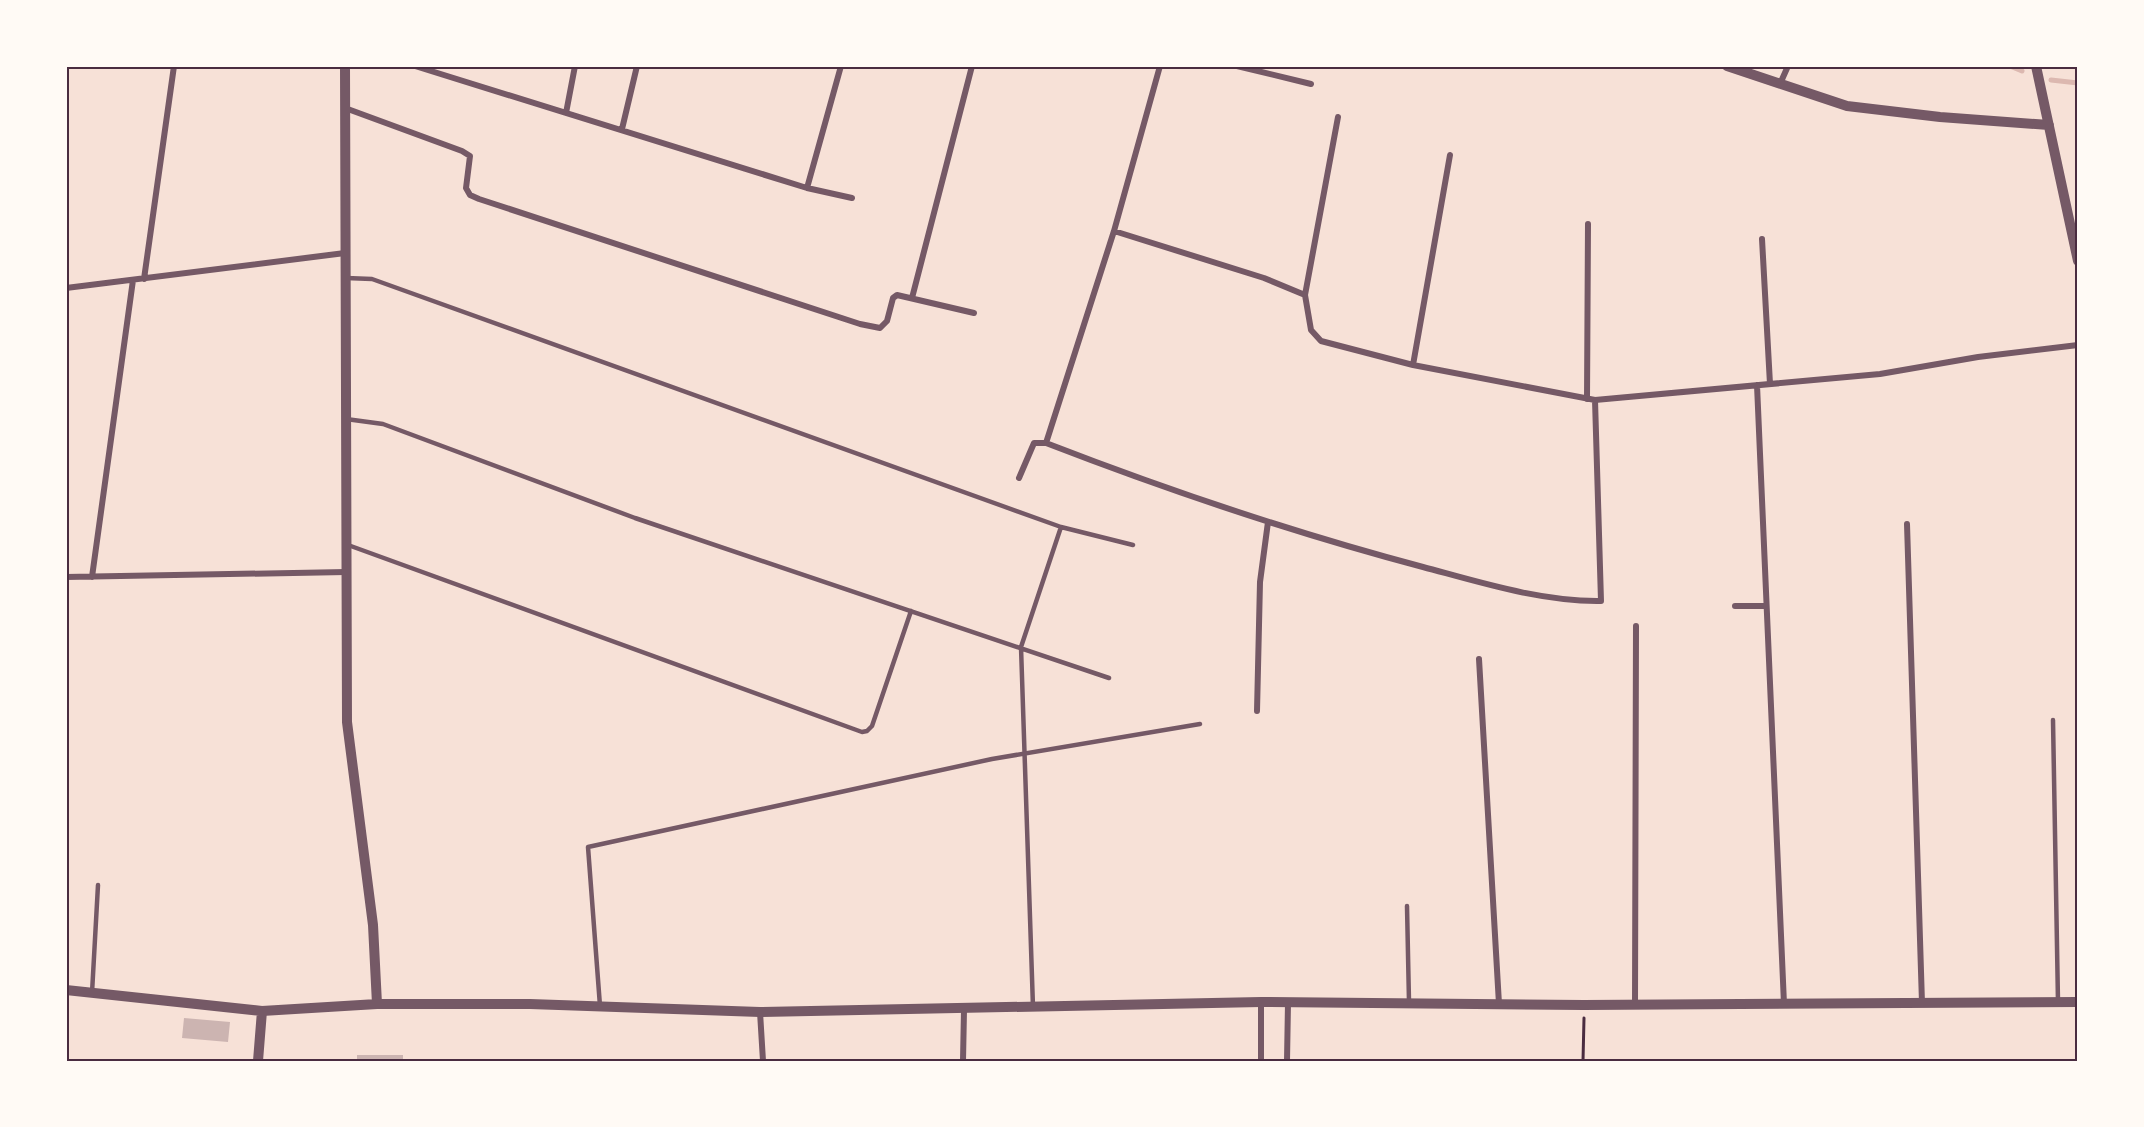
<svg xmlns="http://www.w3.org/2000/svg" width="2144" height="1127" font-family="Inter,sans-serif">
  <rect width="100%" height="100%" fill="#f7e1d7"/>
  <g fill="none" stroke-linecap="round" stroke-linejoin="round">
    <path stroke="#dcb8b0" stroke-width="5" d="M2010,66L2022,71
      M2051,80L2078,83"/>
  </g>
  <path fill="#ccb4b1" d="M184,1018L230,1022L228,1042L182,1038Z
    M357,1055H403V1061H357Z"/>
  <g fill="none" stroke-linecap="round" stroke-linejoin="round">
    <path stroke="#4a2c40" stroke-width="3" d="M1583,1061L1584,1018"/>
    <path stroke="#755966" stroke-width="4.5" d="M346,278L372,279L1061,527L1021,647L1033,1007
      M346,419L383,424L635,518L1109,678
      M1061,527L1133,545
      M348,545L862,732L867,731L872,726L911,611
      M2053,720L2058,1002
      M1407,906L1409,1002
      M92,993L98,885
      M600,1006L588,847L992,759L1200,724"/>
    <path stroke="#755966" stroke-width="6" d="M415,66L807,188L852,198
      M1237,66L1311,84
      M1780,84L1788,66
      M345,108L462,151L470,156L466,188L470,195L479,199L860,324L880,328L887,321L893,298L897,295L974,313
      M566,113L575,66
      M622,129L637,66
      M807,188L841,66
      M1114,231L1264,278L1305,295L1311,330L1321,341L1413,365L1595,400L1880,374L1978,357L2078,345
      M1762,239L1770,384
      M144,279L174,66
      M66,288L345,253
      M1305,295L1338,117
      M912,298L972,66
      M1413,365L1450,155
      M1757,385L1784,1004
      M1587,399L1588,224
      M1046,443L1114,231L1160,66
      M1019,478L1034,443H1046C1170,491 1295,533 1423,567C1479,582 1542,602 1601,601L1595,400
      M1907,524L1922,1003
      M66,577L346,572
      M92,577L133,280
      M1735,606H1766
      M1479,659L1499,1004
      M1257,711L1260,582L1268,522
      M1635,1004L1636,626
      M760,1012L763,1061
      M963,1061L964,1010
      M1261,1061V1002
      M1287,1061L1288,1003"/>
    <path stroke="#755966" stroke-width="10" d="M345,66L347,722L373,925L377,1004
      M1727,66L1847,106L1940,117L2049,125
      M2036,66L2078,261
      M66,990L262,1011L377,1004H530L760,1012L1261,1002L1584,1005L2078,1002
      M258,1061L262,1011"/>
  </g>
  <rect width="2144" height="1127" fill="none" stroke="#fffaf5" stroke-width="135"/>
  <rect x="68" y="68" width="2008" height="992" fill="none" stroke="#4a2c40" stroke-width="2"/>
</svg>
